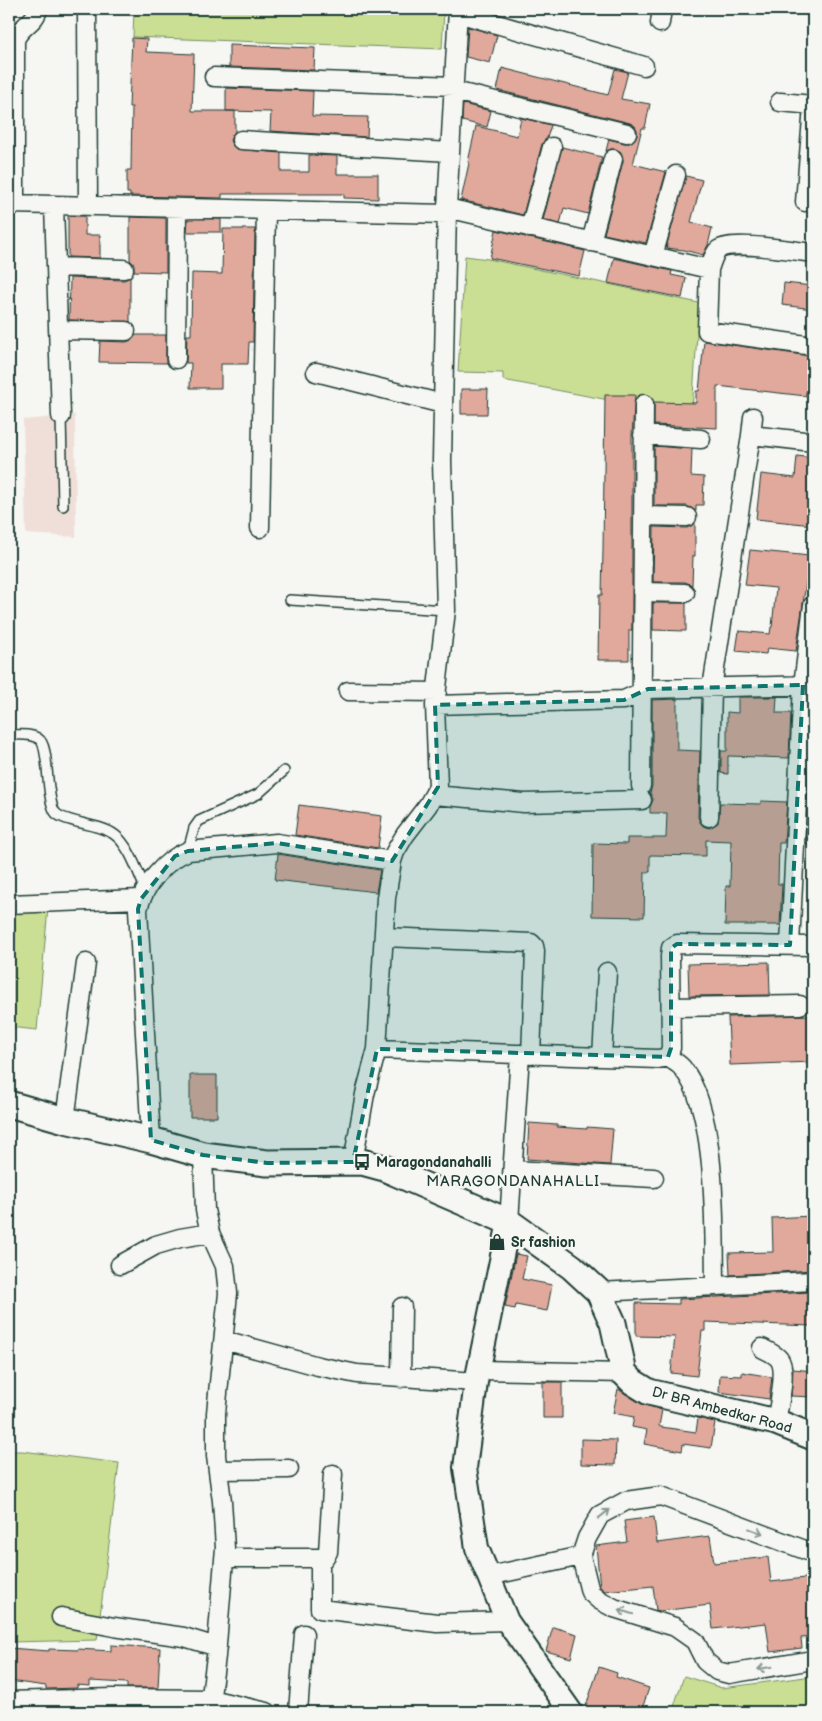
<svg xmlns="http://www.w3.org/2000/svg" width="822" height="1721" font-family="'Balsamiq Sans',sans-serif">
  <rect width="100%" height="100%" fill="#f6f6f2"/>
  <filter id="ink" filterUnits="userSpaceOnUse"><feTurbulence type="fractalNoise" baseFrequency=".02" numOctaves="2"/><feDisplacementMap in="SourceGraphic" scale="10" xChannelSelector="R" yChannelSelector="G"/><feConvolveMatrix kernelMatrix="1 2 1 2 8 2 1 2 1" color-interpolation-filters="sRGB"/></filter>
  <g filter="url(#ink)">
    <path fill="#f0dfd8" d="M75,415L76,537L26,534L23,420Z"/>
    <path fill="#cadf94" stroke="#748e64" d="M134,9H444L442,49L133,37Z
      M465,256L488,259L699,303L692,413L614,401L503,380V373L458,372Z
      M48,908L37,1030L9,1027V909Z
      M9,1451H22L119,1463L97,1640L9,1642Z
      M684,1676L722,1688L813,1676V1712H672Z"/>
    <path fill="#e1a89c" stroke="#1f3d34" d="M468,27L497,35L490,63L466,57Z
      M132,38L147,39L146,52L194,54L192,111H235V131L230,140L232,145L236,149L281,153V172H309V155L337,156V174H378V199L344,198V194H222V198L130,196V193H127V170H131L132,107H129Z
      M229,45L315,48L314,70L229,67Z
      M502,68L608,95L615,69L628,72L621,99L650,104L645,128H642L633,164L666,172L646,243L604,234L623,161L621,152L616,149H611L606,151L609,139L624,143H630L637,136V130L635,126L630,123L497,90Z
      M226,88L313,91L312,116L368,117L367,137L270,131L271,112L226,111Z
      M463,104L491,111L487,127L462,121Z
      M521,118L551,125L547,138L542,144L523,215L461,200L469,163L468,162L476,126L517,136Z
      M562,147L602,157L588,214L564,208L560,224L543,220Z
      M686,176L702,180L691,222L712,228L708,245L703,255L684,250L666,248Z
      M68,216H85V235H100V258L68,257Z
      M130,217L166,218V272L134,271V264L130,260Z
      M188,219H221V232H187Z
      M223,229H255L253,342H249L248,364H221V388H190L191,363H186L187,335H191L192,273L222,274Z
      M496,230L585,251L579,276L490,258Z
      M614,258L672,271L671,275L686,278L682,298L608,283Z
      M130,277V322L69,320L70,278L124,280Z
      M784,283L813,286V309L782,305Z
      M136,335H166V363L99,362L100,341L126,342L132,340Z
      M704,341L810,356L808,376L813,377V393L806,392V396L717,386V428L654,425V402L696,403V391H699Z
      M461,389H488L487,414H461Z
      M605,395H635L632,435V630H629V660H598L599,595H602L603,550Z
      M654,446L692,449L691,476L704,477L703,505H696V511L687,506H654Z
      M797,456L813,458V525L756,519L761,474L795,478Z
      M695,523V556H693L692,585L685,582H653L654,527L687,528Z
      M750,550L810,556L796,651L767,648L766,654L736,651L739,631L770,634L771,627H772L776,588L745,585Z
      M653,603H686V631L653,630Z
      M738,697H777L776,713H791L789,758L728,756V774L721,773V751H727V712L738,713Z
      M677,699V750L700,751L698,817L700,822L703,826L709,828L718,823L720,803L761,804V801L787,802L784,843H779L778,884H782L780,925H725L726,886H730L731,841L706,840V856L650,855V872H645L644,917L592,916L593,843L627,844V838H666L667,813H650V807L653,800L650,793L652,786V700Z
      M812,713H813V757H810Z
      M299,805L382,816L378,848L295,835Z
      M807,819H813V844H806Z
      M278,854L380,870L376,892L275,880Z
      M769,962L770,995L689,996L688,964Z
      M813,1015V1062L730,1065L728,1017Z
      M190,1075H217V1117H190Z
      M529,1123L557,1125V1127L587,1129V1127L613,1129L610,1165L527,1159Z
      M812,1216L813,1270L730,1275L729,1253L773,1252L772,1218Z
      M516,1254L527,1256L522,1279L552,1285L547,1311L516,1305L515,1309L505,1307Z
      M811,1292L812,1326L705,1322V1331H702L697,1376L671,1373L675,1337L636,1336V1303L679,1304V1299Z
      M793,1369L813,1371V1397L791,1396Z
      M742,1372L772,1377L769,1399L719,1392L720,1375L742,1376Z
      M543,1382H562V1418H543Z
      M618,1389L642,1404L662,1410L659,1426L661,1427L696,1432L698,1418L715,1422L711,1448L683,1444L682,1451L644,1444L647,1430L632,1427L634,1417L613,1413Z
      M581,1439L616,1440L615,1465L581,1464Z
      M654,1517L657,1543L710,1536L714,1563L768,1557L771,1582L813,1577V1637L801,1638L802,1648L770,1652L766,1623L713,1629L710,1605L660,1611L656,1610L653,1586L605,1591L600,1587L596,1546L627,1542L624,1521Z
      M553,1627L577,1634L571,1658L546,1651Z
      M111,1645L160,1648L158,1688H127V1683L90,1681V1686L77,1685V1688L46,1689V1686L9,1681V1648L49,1651V1649L78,1650V1649L111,1651Z
      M599,1667L617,1673L616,1677L649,1688L641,1712H614L603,1709L602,1712H584Z
      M126,1709H157L156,1712H126Z
      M76,1710V1712H45V1711Z"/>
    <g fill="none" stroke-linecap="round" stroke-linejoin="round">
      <g stroke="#1f3d34" stroke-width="12">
        <path id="service" d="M61,416L63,506
          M290,600L446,610
          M9,735C18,735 31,733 39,739C50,746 45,796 55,812C62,823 100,823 115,835C129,845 138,873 145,888
          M188,851L194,828L199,821L258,794L284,771"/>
      </g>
      <g stroke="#1f3d34" stroke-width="21">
        <path id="minor" d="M87,9L88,206
          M458,13L644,66
          M660,23L662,9
          M214,77L454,86
          M454,91L627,133
          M780,102L813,105
          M241,140L450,152
          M805,202L813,107
          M9,204L446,214
          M15,204V40C20,26 36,22 38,9
          M54,205L61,416
          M447,208L458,9
          M530,228L552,147
          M591,242L613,159
          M653,256L676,175
          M56,267L124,269
          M709,269C711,264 713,256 717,251C727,239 796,251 813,253
          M58,330L126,331
          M176,359L177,208
          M316,372L443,404
          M753,417L751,435L813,442
          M643,435L701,439
          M643,516L687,517
          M260,528L266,210
          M643,592L685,593
          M348,691L437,692
          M435,705L624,700L648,689L813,685
          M641,786L644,404
          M434,795L524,803L642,800
          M709,817L712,688L751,435
          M9,904L141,899
          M384,937L531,943L534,946L535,951L531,1055
          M790,945L803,685L813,605
          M671,1007L800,1005
          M377,1049L658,1059L668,1057L671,1048L670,956L671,948L677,944L813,946
          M602,1057L607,972
          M668,1057C673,1061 680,1064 683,1069C718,1111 714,1231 715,1286
          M65,1120L86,963
          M151,1140L138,909C144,885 165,860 188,851L277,843L392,861
          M203,1155L205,1210L210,1233L225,1266L228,1293L216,1413V1456L222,1501L225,1548L216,1656L209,1712
          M353,1162L365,1094L377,1049L386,898L392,861L395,852L405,835L428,805L438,787L435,705L446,610L442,461L447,208L709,269L707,331L813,346
          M513,1170L654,1178
          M509,1222L520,1054
          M120,1265L156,1245L180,1238L210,1233
          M599,1292L813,1281
          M224,1340L318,1366L357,1374L476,1382
          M762,1348C767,1351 775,1354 779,1359C788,1371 778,1408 776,1422
          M479,1370L624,1373
          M401,1378L402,1307
          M218,1470L289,1469
          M813,1553L661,1496L626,1501L600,1515L587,1538L581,1556L590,1592L599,1600L614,1608L675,1627L695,1641L705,1661L717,1671L729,1674L813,1660
          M224,1558H324L328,1552L333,1474
          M320,1559V1609L437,1623L507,1621
          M489,1576L581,1556
          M61,1617L114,1627L184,1637L217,1647
          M9,1701L112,1698L210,1699L267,1712
          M298,1712L304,1634"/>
      </g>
      <g stroke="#1f3d34" stroke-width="26">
        <path id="tertiary" d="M509,1222L476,1382L465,1468L477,1548L507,1621L571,1712"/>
      </g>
      <g stroke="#1f3d34" stroke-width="29">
        <path id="secondary" d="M9,1104L65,1120L151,1140L203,1155L267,1163L362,1162L384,1168L509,1222L572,1267L599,1292L613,1323L624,1373L633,1382L649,1392L776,1422L813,1437"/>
      </g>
      <use href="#service" stroke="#f6f6f2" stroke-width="9"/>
      <use href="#minor" stroke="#f6f6f2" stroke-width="18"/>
      <use href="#tertiary" stroke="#f6f6f2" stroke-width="22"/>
      <use href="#secondary" stroke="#f6f6f2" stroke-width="25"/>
    </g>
    <defs><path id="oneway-shaft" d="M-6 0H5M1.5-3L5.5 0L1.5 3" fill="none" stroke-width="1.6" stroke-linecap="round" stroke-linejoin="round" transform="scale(1.25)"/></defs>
    <g stroke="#8a9a93">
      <use href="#oneway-shaft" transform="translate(604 1514) rotate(-38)"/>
      <use href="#oneway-shaft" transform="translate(756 1531) rotate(20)"/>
      <use href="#oneway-shaft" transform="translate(626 1612) rotate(-163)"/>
      <use href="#oneway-shaft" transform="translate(765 1668) rotate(171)"/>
    </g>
  </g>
  <path fill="#0f766e" fill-opacity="0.2" stroke="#0f766e" stroke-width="4" stroke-dasharray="10 6" stroke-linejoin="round" d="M803,685L790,945L677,944L671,948V1048L668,1057L377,1049L353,1162L267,1163L203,1155L151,1140L138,909L141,899L175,856L188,851L277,843L392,861L438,787L435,705L624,700L648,689Z"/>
  <defs>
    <g id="bus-bare" transform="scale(1.35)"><path d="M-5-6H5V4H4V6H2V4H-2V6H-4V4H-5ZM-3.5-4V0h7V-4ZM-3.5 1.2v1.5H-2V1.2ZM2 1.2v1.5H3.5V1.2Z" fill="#1f3d34" stroke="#f6f6f2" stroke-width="2.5" paint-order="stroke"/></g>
    <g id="shop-bare" transform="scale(1.35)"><path d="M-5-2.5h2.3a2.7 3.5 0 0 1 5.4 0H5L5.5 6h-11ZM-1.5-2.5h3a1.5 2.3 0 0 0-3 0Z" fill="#1f3d34" stroke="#f6f6f2" stroke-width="2.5" paint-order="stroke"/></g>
  </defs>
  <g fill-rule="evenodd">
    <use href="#bus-bare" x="362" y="1162"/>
    <use href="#shop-bare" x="497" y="1242"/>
  </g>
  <g text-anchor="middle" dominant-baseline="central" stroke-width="5" stroke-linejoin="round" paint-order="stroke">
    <g font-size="14" font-weight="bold" fill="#1f3d34" stroke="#f6f6f2" text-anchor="start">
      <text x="376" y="1162">Maragondanahalli</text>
      <text x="511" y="1242">Sr fashion</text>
    </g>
    <g font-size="14" fill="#1f3d34" stroke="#f6f6f2">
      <text transform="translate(722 1410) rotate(15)">Dr BR Ambedkar Road</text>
    </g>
    <g font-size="15" letter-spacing="1" fill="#1f3d34" stroke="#f6f6f2">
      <text x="513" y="1181">MARAGONDANAHALLI</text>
    </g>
  </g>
  <rect width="822" height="1721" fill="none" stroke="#f6f6f2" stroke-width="30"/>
  <rect x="15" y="15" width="792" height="1691" fill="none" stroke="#1f3d34" stroke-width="2" filter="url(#ink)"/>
</svg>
